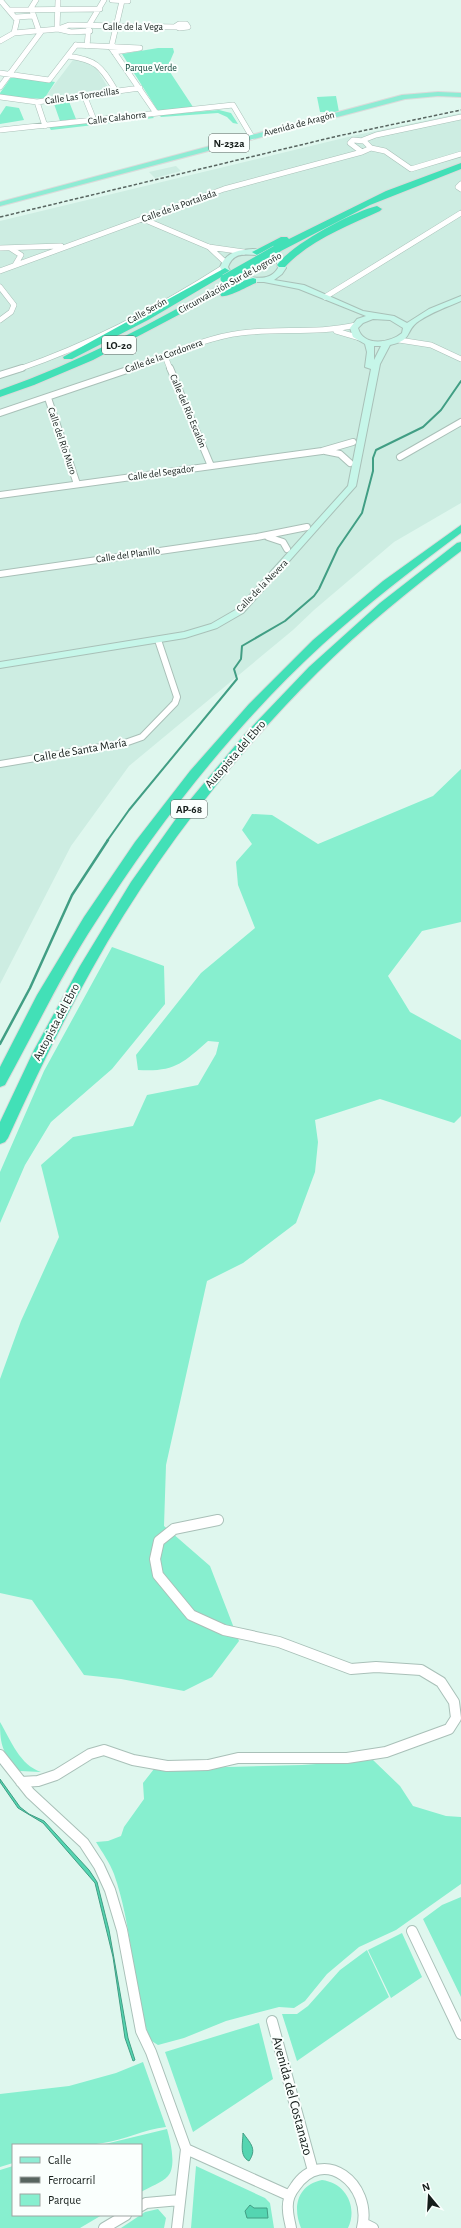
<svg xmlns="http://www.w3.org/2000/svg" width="461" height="2228" font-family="'Alegreya Sans',sans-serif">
  <rect width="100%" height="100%" fill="#dff7ee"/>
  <path fill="#cdede2" d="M75,59L92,61L109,89L45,97L73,60Z
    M461,113V503L394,542L314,610L293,630L129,766L71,846L0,984V221L352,136Z
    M176,166L181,171L155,178L149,172Z"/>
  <path fill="#87efcf" d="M158,48H173L174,52L168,66V69L193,107L158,111L122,54Z
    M12,76L49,81L55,82L44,99L0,96V93Z
    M336,96L339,112H320L317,97Z
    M68,99L76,119L60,121L53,101Z
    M6,106L19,108L24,120L0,124V115Z
    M219,110L231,113L238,124L233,123L227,117L218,113L161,117L159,115Z
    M152,116L154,118L51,130L49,127Z
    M461,769V922L422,931L388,976L410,1012L461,1040V1116L454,1123L380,1099L315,1120L318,1142L315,1172L296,1223L243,1263L207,1281L166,1465L164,1526L210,1566L239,1641L212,1677L184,1691L121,1679L84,1675L32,1600L0,1593V1379L21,1321L59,1237L41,1165L73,1137L133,1126L147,1095L198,1085L216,1054L219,1042L208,1041C182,1064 174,1072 138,1070L136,1055L201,973L255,928L238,885L236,862L252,844L242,830L252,814L272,815L318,844L433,796Z
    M112,947L164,966L165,1004L112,1069L51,1122L25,1165L0,1223V1172L44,1071Z
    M0,1722C11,1741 20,1765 41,1772L20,1771C3,1753 0,1747 0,1722Z
    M373,1760L400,1786L413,1806L446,1816L461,1817V1884L396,1930L359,1947L327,1974L305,2001L294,2008L279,2007L226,2021L184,2038L158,2045L150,2040C132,1986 133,1928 114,1874C110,1863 102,1852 96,1842L108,1841L121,1836L124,1827L144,1799L143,1783L154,1769L302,1765Z
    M461,1897V1997L423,1919L442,1905Z
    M402,1933L422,1977L391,1998L368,1950Z
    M367,1950L389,1997L297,2061L282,2014H297L308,2006L340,1970Z
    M259,2023L273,2079L193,2132L165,2052Z
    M143,2062L166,2127C144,2129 125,2140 103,2143C74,2148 43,2145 13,2145V2163L0,2167V2094L69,2086L116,2073Z
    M167,2129C170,2140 177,2166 168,2176C162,2183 149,2187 141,2192V2145H101Z
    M13,2166V2215H102L80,2228H0V2170Z
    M196,2166L265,2198L270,2203L274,2228H191Z
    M322,2180C346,2183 358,2207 348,2228H301C292,2206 298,2185 322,2180Z
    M158,2209L166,2218L164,2228H121L145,2212Z"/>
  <path fill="#54d5b1" stroke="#419e84" d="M0,1779L20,1807L29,1814L44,1821L89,1870L97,1882L109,1930L128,2038L135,2060L133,2061L125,2038L113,1957L95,1883L43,1823L18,1808L0,1782Z
    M243,2133C251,2144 257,2149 249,2161C239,2156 243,2143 243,2133Z
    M250,2205L254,2208H267L268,2218H247L245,2211Z"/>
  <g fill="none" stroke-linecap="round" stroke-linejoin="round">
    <path stroke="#419e84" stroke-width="2" d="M107,841L129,810L237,679L234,669L241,659L242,646L285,621L314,596L319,589L338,548L362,513L373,471V458L376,450L423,427L441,410L461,381"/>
    <path stroke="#419e84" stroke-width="2.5" d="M0,1044L30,988L72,895L108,840"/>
    <g stroke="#a9c0b8" stroke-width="6">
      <path id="street-far2" d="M36,0L31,8L39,31
        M112,0L128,1
        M9,10L100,9
        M16,17L33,16
        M179,24H186L188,27L179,28L176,26Z
        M57,29L58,1
        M58,29L69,25L176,27
        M14,33L58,29L71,32L90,31
        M0,41L14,33L17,20L1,1
        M76,45L140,48L114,52
        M87,46L89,25L104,0
        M111,48L122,1
        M112,49L156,113
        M68,56C98,60 101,67 116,91
        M0,73L49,80L76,45
        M0,87L41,32
        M84,95L94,120
        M0,97L37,102L140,88
        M37,102L45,126
        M0,130L233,105L252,137
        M353,140L364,141L371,148L362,152L350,143Z
        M363,140L376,135L461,117
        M371,148L385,151L411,169L461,154
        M461,184L458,187L461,189
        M143,219L209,247L244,252
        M209,247L225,262
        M0,248L61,246
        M10,248L21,255L15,265
        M0,271L224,189L362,152
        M0,287L14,305L11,312L0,320
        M325,297L461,213
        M336,331L360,338
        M399,340L431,345L461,359
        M165,356L170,369
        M19,369C92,344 160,308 224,267
        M131,369C164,357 206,337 241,333C279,328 318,334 356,325"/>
    </g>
    <g stroke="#a9c0b8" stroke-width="8">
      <path id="street-far1" d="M170,368L211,466
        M0,375L22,368
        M48,398L77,484
        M0,413L133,368
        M325,451L340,454L350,463
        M400,457L461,422
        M0,495L322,451L353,442
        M268,537L283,542L287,549
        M0,574L257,537L307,527
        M0,764L125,743L142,737L175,703L177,697L158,640"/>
    </g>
    <g stroke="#a9c0b8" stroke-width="12">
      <path id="street" d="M0,1755L30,1793L84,1843L99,1866L110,1890L122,1930L141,2031L151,2052L186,2149L177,2228
        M21,1782L38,1781L56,1775L90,1754L104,1750L133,1760L167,1766L208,1765L238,1758H347L386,1752L449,1729L456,1718L454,1702L441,1682L421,1670L376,1667L351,1669L279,1642L224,1630L191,1615L158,1575L155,1559L159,1541L174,1529L218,1520
        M412,1931L461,2034
        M272,2021L313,2171
        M186,2149L288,2195
        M141,2206L146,2203L180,2200
        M363,2223L373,2228
        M104,2228L126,2215
        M291,2228C290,2222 288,2216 288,2210C287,2202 290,2193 295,2187C323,2145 373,2184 362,2228"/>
    </g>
    <g stroke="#a9c0b8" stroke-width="2">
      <path id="secondary" d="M253,249L264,250L268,252C257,261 236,245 228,267L231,273L230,275H224L220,267C226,252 238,250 253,249Z
        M276,257H282L286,268L282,274L274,280L304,285L363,311L394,316L407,323L429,309L461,296V301C447,307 432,312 419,321C404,331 414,340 390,345L380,364L356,486L243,613L217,628L185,638L0,668V662L184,632L211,624L237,609L348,486L371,369L365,367L367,352L365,344L353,337L350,328L357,319L366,316L299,289L264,282H242L238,280C248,272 267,286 278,268ZM373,319L390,320L403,328L402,333C390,343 363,347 358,328L363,323ZM374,346H381L374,360Z"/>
    </g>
    <g stroke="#dadbda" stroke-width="2">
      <path id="primary" d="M438,92L461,93V97L438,96L405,99L0,206V202L402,95Z"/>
    </g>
    <g stroke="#dadbda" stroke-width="2">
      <path id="highway" d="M461,163V169L370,205L279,252H273L272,248L257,255L252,252L281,237H287L289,239L386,191Z
        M377,206L382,209L380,211C348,226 310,240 285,267H279L277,265C292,244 352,212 377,206Z
        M225,268L230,271L228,273L148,320L72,359H64L63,357Z
        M253,278L256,279V283C248,286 228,298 221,296L220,293L93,360L34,385L0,397V390C80,362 154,322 229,280H235L236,283Z
        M461,525V533C413,569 366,605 322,645C234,726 159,822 95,923C61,975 35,1031 5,1085L0,1087V1067L37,995L84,917L135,842L190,771L249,704L313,640L383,581Z
        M461,542V551C411,589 362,628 317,673C230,760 152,861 92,969C61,1024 34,1081 8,1138L5,1142L0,1144V1122L34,1050L80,966L131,882L185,806L244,735L309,667L380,603L457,543Z"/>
    </g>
    <use href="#street-far2" stroke="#fff" stroke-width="5"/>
    <use href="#street-far1" stroke="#fff" stroke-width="6"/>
    <use href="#street" stroke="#fff" stroke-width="10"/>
    <use href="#secondary" fill="#c6f6e9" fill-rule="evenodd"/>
    <use href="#primary" fill="#8eecd4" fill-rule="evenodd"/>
    <use href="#highway" fill="#42e0b7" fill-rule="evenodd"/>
    <path stroke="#586560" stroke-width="1.5" stroke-dasharray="3.5 2" stroke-linecap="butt" d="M0,217L338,136L461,110"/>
    <g stroke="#dadbda" stroke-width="10" stroke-linecap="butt">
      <path id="highway-bridge" d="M225,279L276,250"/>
    </g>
    <use href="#highway-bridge" stroke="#42e0b7" stroke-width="9"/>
  </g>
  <g text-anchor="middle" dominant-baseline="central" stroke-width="4" stroke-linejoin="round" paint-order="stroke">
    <g font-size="10" fill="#151d1a" stroke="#fafffd">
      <text x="133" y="27">Calle de la Vega</text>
      <text transform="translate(82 96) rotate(-8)">Calle Las Torrecillas</text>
      <text transform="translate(117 118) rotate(-7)">Calle Calahorra</text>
      <text transform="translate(299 124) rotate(-15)">Avenida de Aragón</text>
      <text transform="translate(179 206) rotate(-20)">Calle de la Portalada</text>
      <text transform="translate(230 283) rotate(-29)">Circunvalación Sur de Logroño</text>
      <text transform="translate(147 311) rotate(-29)">Calle Serón</text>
      <text transform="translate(164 356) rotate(-20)">Calle de la Cordonera</text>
      <text transform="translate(188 411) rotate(67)">Calle del Río Escalón</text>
      <text transform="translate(62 441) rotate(71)">Calle del Río Muro</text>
      <text transform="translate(161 473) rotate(-8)">Calle del Segador</text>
      <text transform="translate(128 555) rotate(-8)">Calle del Planillo</text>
      <text transform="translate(262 586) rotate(-46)">Calle de la Nevera</text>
    </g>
    <g font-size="10" fill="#0e4638" stroke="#fafffd">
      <text x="151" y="68">Parque Verde</text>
    </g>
    <g fill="#fafffd" stroke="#5a615e" stroke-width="1">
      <rect x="209" y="134" width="40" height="18" rx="3"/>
      <rect x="102" y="336" width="34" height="18" rx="3"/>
      <rect x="171" y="800" width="36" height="18" rx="3"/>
    </g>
    <g font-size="11" font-weight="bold" fill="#151d1a">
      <text x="229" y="143">N-232a</text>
      <text x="119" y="345">LO-20</text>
      <text x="189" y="809">AP-68</text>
    </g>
    <g font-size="12" fill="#151d1a" stroke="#fafffd">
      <text transform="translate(80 750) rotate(-10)">Calle de Santa María</text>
      <text transform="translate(235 754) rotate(-49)">Autopista del Ebro</text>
      <text transform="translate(56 1022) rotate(-62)">Autopista del Ebro</text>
    </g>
    <g font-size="14" fill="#151d1a" stroke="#fafffd">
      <text transform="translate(292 2096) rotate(75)">Avenida del Costanazo</text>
    </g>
  </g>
  <rect x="12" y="2144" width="130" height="72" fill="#fafffd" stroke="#9ea5a2"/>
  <rect x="20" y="2157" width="20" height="6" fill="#8eecd4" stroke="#9ea5a2"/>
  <text x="48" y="2164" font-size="12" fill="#151d1a">Calle</text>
  <rect x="20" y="2177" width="20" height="6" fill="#586560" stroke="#9ea5a2"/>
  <text x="48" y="2184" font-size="12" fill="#151d1a">Ferrocarril</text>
  <rect x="20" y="2194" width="20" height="12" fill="#87efcf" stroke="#9ea5a2"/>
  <text x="48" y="2204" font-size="12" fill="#151d1a">Parque</text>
  <g transform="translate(429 2196) rotate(342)" stroke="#fafffd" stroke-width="3" paint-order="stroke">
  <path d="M0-3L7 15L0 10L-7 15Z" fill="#151d1a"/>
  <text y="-6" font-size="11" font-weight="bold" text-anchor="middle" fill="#151d1a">N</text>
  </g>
</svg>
